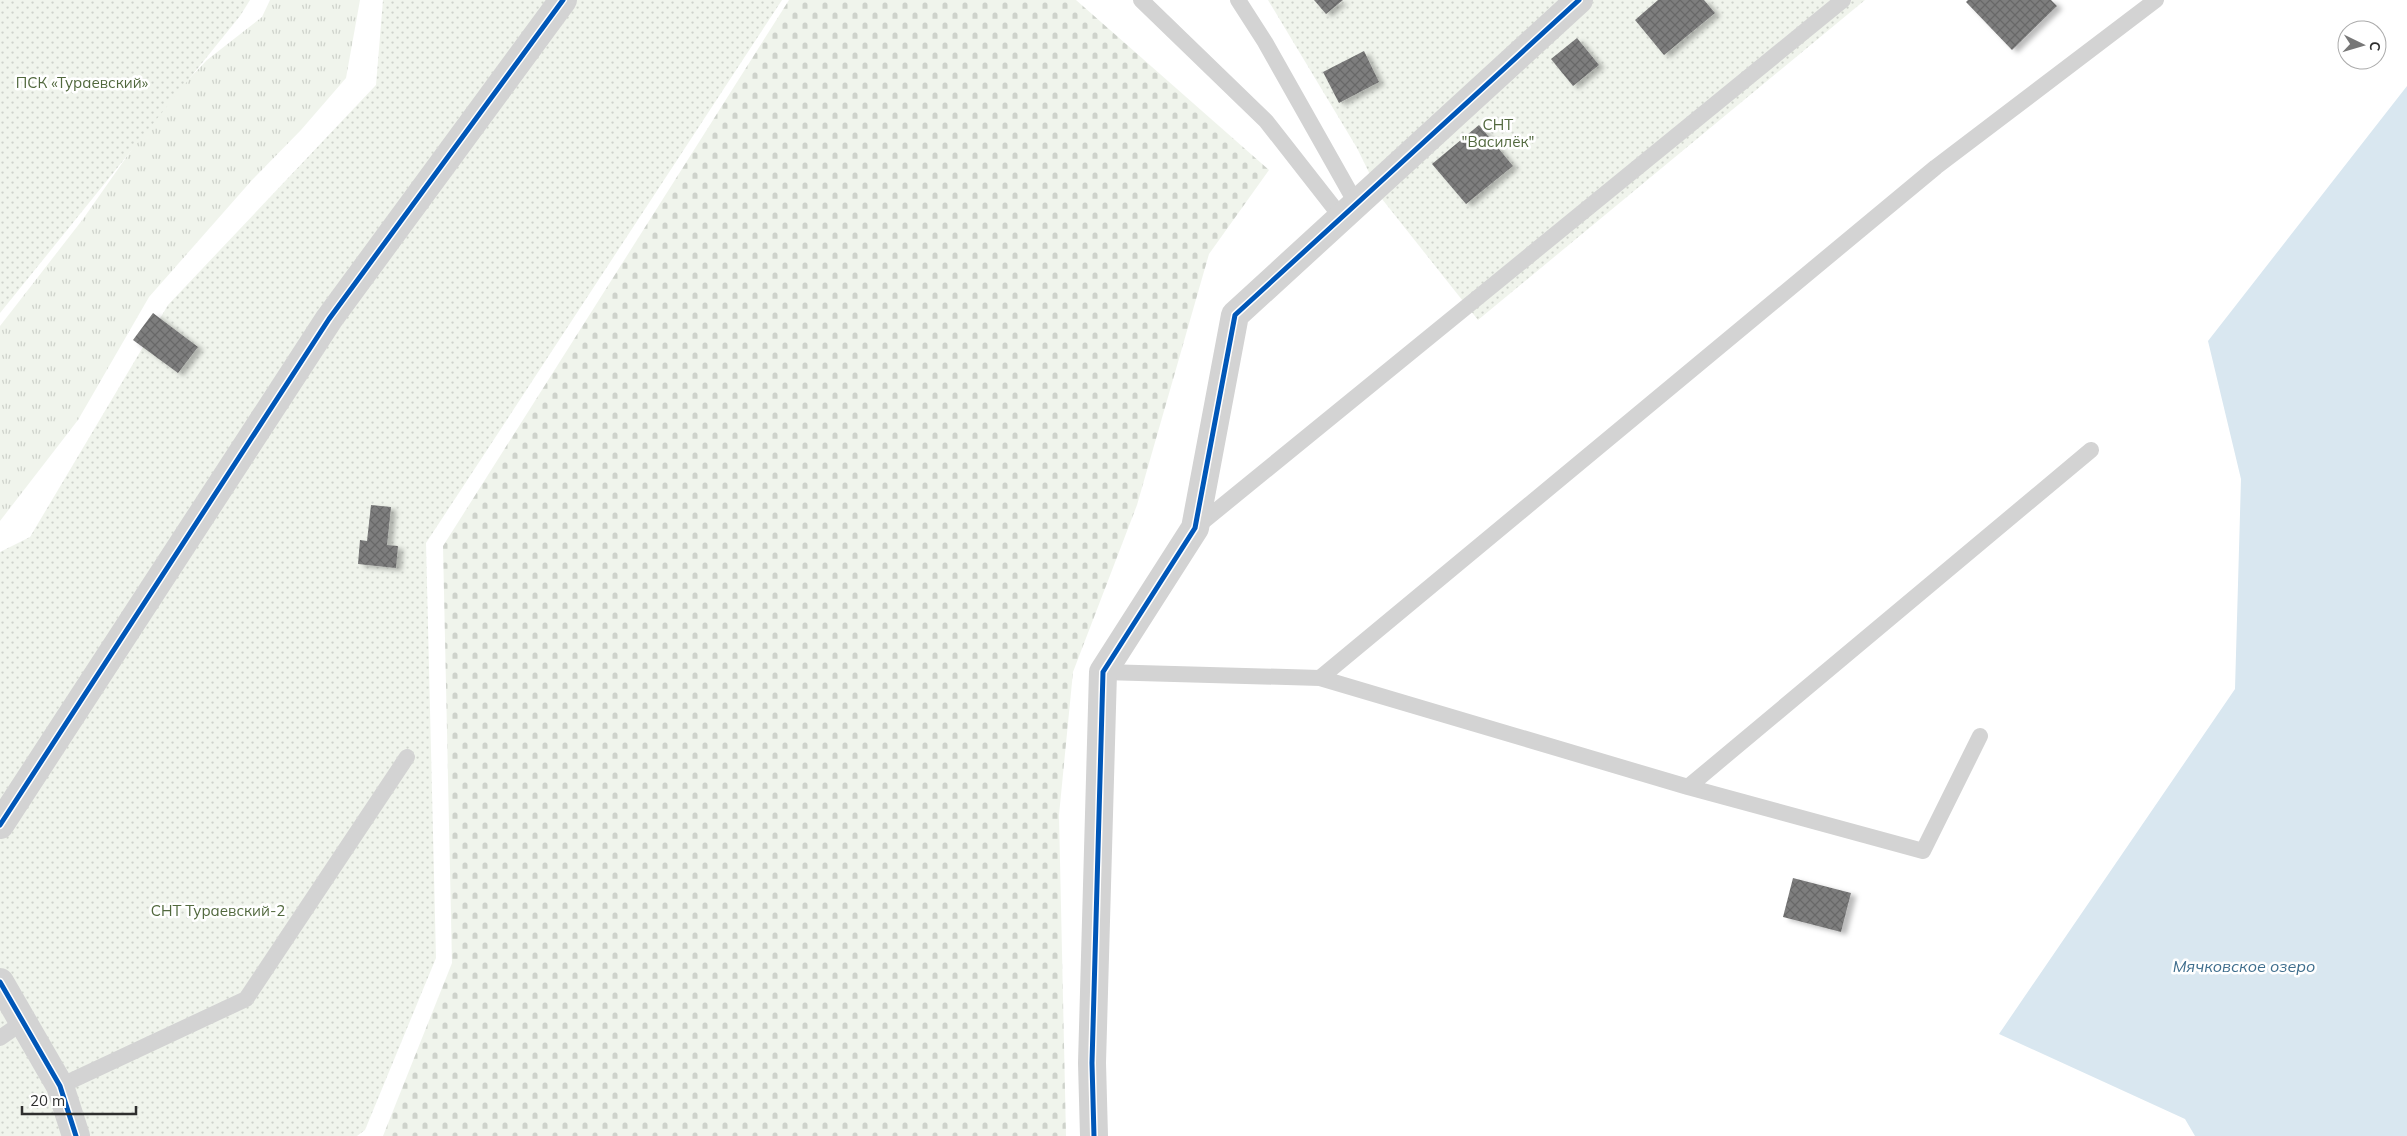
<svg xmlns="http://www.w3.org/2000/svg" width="2407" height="1136" font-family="Mulish,sans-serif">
  <defs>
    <pattern id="grass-tufts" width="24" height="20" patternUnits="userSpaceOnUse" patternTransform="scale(1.25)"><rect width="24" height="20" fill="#f0f4ec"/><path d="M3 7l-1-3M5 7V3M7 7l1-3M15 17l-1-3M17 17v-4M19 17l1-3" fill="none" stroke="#ced2cb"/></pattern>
    <pattern id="cemetery-stones" width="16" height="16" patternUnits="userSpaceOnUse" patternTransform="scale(1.25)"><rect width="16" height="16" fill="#f0f4ec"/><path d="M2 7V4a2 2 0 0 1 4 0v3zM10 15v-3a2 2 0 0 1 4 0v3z" fill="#ced2cb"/></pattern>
    <pattern id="park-dots" width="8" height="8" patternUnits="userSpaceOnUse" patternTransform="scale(1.25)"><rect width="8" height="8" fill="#f0f4ec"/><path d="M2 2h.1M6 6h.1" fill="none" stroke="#ced2cb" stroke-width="1.8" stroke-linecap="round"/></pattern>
    <pattern id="building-cross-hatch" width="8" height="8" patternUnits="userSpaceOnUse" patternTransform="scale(1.25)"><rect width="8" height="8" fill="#7e7e7e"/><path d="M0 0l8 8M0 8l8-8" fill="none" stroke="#686868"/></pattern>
    <filter id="shadow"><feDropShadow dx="5.5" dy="3" stdDeviation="2.5" flood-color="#0004"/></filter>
  </defs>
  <rect width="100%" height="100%" fill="#fff"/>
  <path fill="url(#grass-tufts)" d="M270,0H360L346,78L301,130L252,180L149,297L78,420L0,521V326L83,219L160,109L207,60L262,17Z"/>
  <path fill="url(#cemetery-stones)" d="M789,0H1076L1269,170L1209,254L1137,505L1073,672L1059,815L1066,1136H383L452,963L443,546Z"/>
  <path fill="url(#park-dots)" d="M0,0H250L240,16L0,313Z
    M383,0H782L426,543L436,958L365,1130L357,1136H0V552L30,537L168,305L376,85Z
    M1268,0H1865L1478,320L1382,199L1357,148Z"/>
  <path fill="#d9e7f0" d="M2407,86V1136H2195L2185,1119L1999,1034L2235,689L2241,479L2208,341Z"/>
  <path fill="url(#building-cross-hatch)" filter="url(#shadow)" d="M1314,0H1343L1326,14Z
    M1658,0H1704L1715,13L1664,55L1635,20Z
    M1968,0H2051L2057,6L2012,50L1966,2Z
    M1577,38L1599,65L1573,86L1551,59Z
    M1364,51L1379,82L1339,103L1323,72Z
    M1479,125L1513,166L1466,204L1432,164Z
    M153,313L198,347L178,373L133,340Z
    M371,505L391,507L387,545L398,546L396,568L358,564L360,540L367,541Z
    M1793,878L1851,893L1841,932L1783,917Z"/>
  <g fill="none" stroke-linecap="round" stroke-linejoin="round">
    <path stroke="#d3d3d3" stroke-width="16" d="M1141,0L1266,121L1342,218
      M1238,0L1265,42L1357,205
      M1195,528L1843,0
      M1103,672L1320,678L1688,787L2091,450
      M1320,678L1936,167L2156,0
      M1688,787L1923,851L1980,736
      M0,1038L23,1022
      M60,1086L246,999L407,757"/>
    <path stroke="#d3d3d3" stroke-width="28" d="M0,825L329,319L563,0
      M0,982L60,1086L76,1136
      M1094,1136L1092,1063L1103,672L1195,528L1235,315L1579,0"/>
    <g stroke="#fff" stroke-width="8">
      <path id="cycleway" d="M0,825L329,319L563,0
        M0,982L60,1086L76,1136
        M1094,1136L1092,1063L1103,672L1195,528L1235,315L1579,0"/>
    </g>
    <use href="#cycleway" stroke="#0057b8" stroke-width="5"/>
  </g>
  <g text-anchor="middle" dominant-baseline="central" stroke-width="5" stroke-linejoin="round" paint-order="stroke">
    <g font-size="15" fill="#51683d" stroke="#fff">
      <text x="82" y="82">ПСК «Тураевский»</text>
      <text x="1498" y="124">СНТ<tspan x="1498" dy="17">"Василёк"</tspan></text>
      <text x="218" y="910">СНТ Тураевский-2</text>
    </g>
    <g font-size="16" font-style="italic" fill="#3f6e8d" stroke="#fff">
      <text x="2244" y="966">Мячковское озеро</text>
    </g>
  </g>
  <g transform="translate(2362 45) rotate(95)"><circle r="24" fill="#ffffff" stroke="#ababab"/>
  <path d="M0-4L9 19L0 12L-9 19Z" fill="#777777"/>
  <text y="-8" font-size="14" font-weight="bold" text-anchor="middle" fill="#2e2e2e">С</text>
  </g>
  <path d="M22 1106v8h114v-8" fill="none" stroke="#2e2e2e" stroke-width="2.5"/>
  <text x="30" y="1106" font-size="15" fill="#2e2e2e" stroke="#ffffff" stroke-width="4" paint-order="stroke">20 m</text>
</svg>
